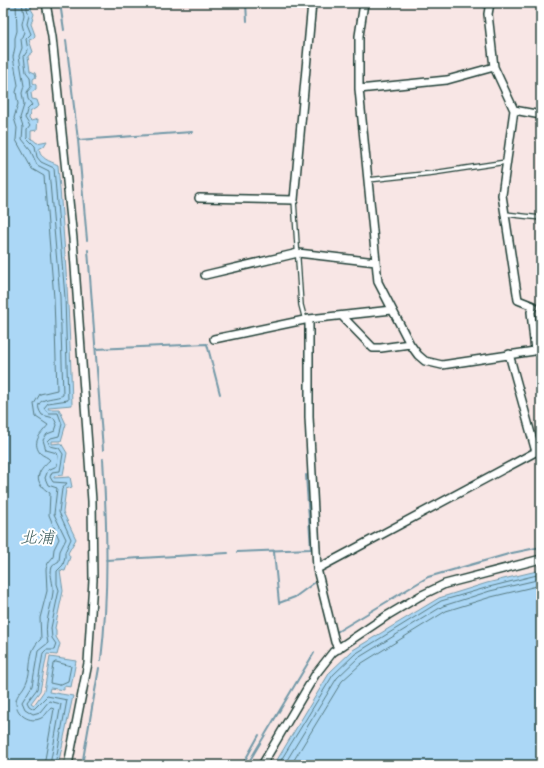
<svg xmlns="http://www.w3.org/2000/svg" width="544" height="768" font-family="Mynerve,'Klee One',sans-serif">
  <rect width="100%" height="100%" fill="#f8e6e5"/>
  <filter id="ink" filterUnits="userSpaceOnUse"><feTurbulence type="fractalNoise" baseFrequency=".025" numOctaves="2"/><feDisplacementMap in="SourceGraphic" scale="8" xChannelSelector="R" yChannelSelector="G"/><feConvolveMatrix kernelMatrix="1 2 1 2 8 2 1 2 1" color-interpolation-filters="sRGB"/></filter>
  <g filter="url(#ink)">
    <path fill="#abd7f6" stroke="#7399a8" d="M3,3H32L31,9L34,14L31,24L35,35L34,38L29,40L33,52L28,56L30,71L35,73L36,77L33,79V83L36,85V89L31,93L32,99L37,100L39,106L30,112L29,119L31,121L38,119L37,130L31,131V138L37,143L47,141L44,146L39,149C42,160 48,160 58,165C65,245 70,325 72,405L49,407L48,409H59L66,424L61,441H52V444L61,443L67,453L63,475L54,476V478L70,477L72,487L66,489L63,512L76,539L68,553L70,557L65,571L60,570L63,591L55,628L56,630V637L60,644L57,655L47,654L40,691L31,703L34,705L44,691L50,657L76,661L71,687L64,686V690L50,688L49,692L73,696L58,765H3Z
      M541,570V765H274L330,672L353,650L439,598L487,583Z"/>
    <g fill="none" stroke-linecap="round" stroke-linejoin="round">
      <path stroke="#577b82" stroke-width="1" d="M16,3L17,31L15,38V47L13,57L18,85L16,92L18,104L14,118L17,128L16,140L32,169L44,176L54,298L57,390L40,394L34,404L36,417L48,425C42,433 31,441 40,453C43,456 48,457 50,460C36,472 33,482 50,493L49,515L59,539L54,549L53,557L48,563L46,569L47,591L40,618L41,639C25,653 34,669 25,685C22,691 17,694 16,701C15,713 28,723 39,719C45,717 47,712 51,708L54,709L44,765
        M22,3L24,15L22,24L24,32L21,39L22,48L19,56L24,86L22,93L24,105L20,118L23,127L22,139L30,149L37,165L49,171L60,297L63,395C56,400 29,396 42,415L54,418L57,425L55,431L47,434L43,440L46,450L57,453L58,456L57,466L48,470L45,478L48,485L57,488L54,514L66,539L60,551L59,561C56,563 54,564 52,567C49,575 54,584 53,592C51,610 43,624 48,643L38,651L32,686L22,702L25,709L33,714L40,712L49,701L61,704L50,765
        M27,3V9L29,15L27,24L31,34L26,39L28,50L24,56L26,72L30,77L31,87L27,92L28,99L32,105L27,110L25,118L30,126L27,130V138L35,146L37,157L41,162L54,168L65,297L68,400L48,403L44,408L48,413H58L62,424L59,436L51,438L48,441L50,446L59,448L63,454L60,471L52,472L50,477L53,482L67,483L62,489L59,512L71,539L65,552V557L63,565L57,571V584L59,590L51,628L52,638L56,644L54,650H46L43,653L37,689L27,702L29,706L34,709L47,696L67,700L55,765
        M56,662L71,666L68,681L59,685L50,683L53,664Z
        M278,765L333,675L355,654L441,601L489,587L541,574
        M284,765L337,678L358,658L443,606L490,591L541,579
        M291,765L342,681L362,663L446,611L491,597L541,585"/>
      <path stroke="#7399a8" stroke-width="2" d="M60,3L64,30
        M246,3L247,21
        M66,40L78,140L87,240
        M78,140L192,132
        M88,250L103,450
        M96,349L207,344L220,394
        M541,462L539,464L541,468
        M237,552L311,549L306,475
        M274,552L279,603L295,597L314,583
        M106,560L228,553
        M335,633L428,577L512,553L541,547
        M101,660C109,593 107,526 103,459
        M82,765L99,668
        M192,765L244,762L259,735
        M247,765L314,653"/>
      <g stroke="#1f3d34" stroke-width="6">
        <path id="service" d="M368,180L433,173L506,162
          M294,200L301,305L305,320
          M505,214L541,218"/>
      </g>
      <g stroke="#1f3d34" stroke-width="10">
        <path id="minor" d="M46,3L52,37L73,239L92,501L93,580L88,663L68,765
          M364,3L359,36V89L378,282L410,344L418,355L425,361L442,365L541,350
          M490,3L488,14L494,67L514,110L502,195L518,300L533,306L531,312L535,351
          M359,89L447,80L494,67
          M514,110L541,115
          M199,198L294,200L312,3
          M205,275L298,253L376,262
          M342,316L373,348H381L410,344
          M309,319V417L317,569L335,642L339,649
          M214,339L309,319L392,310
          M509,354L536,452
          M317,569L541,449
          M262,765L315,675L333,652L388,615L420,596L445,584L541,559"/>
      </g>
      <use href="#service" stroke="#fff" stroke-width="3.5"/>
      <use href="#minor" stroke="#fff" stroke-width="7"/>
    </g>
  </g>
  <g text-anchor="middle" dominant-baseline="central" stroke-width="4" stroke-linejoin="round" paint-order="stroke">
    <g font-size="17" font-style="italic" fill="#3b5c5b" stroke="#fff">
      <text x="37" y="538">北浦</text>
    </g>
  </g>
  <rect width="544" height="768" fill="none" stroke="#fff" stroke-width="16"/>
  <rect x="8" y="8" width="528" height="752" fill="none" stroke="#1f3d34" stroke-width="1.5" filter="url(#ink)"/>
</svg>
